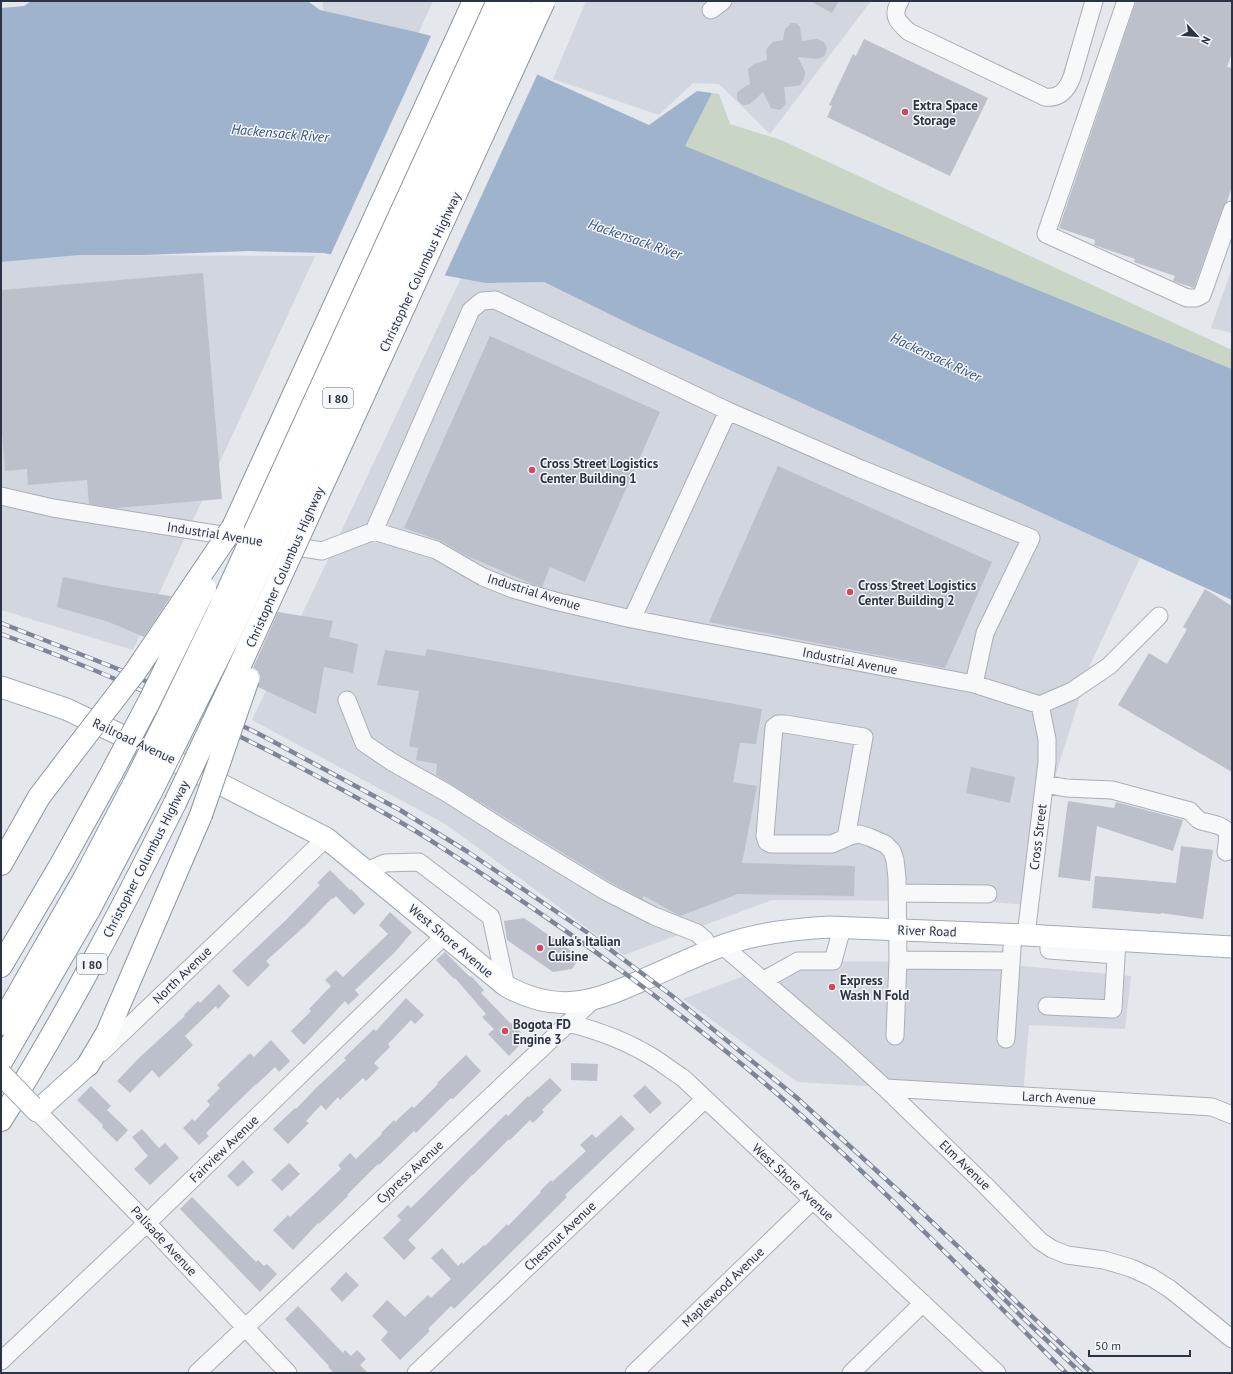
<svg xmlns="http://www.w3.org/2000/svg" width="1233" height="1374" font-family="'PT Sans',sans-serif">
  <rect width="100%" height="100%" fill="#e4e7ec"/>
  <path fill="#d2d6de" d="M322,1H433L418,34L324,14Z
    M586,1H871L770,134L719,84L693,83L659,115L553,79Z
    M80,255L315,256L133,650L1,610V262Z
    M1232,268V333L1211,328Z
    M461,278L544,282L704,358L1140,558L1090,665L1031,854L1026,905L981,901L772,900L624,955L447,825L252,720Z
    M783,961L978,962L1131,976L1125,1029L1029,1025L1023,1095L797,1082L683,999Z"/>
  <path fill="#c9d6c5" d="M712,93L719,94L730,124L781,140L1232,350V369L684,146Z"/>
  <path fill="#9fb4cc" d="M31,1H302L309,2L320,10L416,32L481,49L649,125L697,91L712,93L685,146L1232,369V600L638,328L544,282L486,283L323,253L249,251L144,255H80L1,262V8L24,6Z"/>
  <path fill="#e4e7ec" d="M432,34L482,48L538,73L444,277L330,256Z"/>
  <path fill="#bbc0ca" d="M810,1H839L832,13Z
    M1136,1H1232V53L1227,67L1232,68V186L1227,202L1223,207L1194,288L1173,281L1175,276L1134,262L1135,259L1094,245L1095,240L1059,228Z
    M791,23H796L800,27L802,41L817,39L824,42L827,48L825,55L823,57L817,59L798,57L805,72L804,79L800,85L796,86L784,87L786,104L780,110L771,108L763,92L750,104L744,105L741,104L737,99V93L741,89L750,84L748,69L754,64L767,60L766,50L768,47L773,42L783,40L785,29Z
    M864,39L988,98L950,176L827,117L832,106L829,105L853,54L856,56Z
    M203,273L222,499L116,508L89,504L87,480L28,485L27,469L5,471L1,419V290Z
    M490,336L660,412L585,582L550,567L542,587L532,584L463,554L441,541L404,528Z
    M778,466L992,562L945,668L709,622Z
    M63,577L118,588L171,596L144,637L109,622L57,607Z
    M1205,589L1232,606V772L1118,705L1149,653L1167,664L1187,629L1183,627Z
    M278,612L333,621L329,637L358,644L353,673L324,667L316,714L258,687L260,676L258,671L253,668Z
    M427,649L762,709L756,744L740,743L733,782L757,786L742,863L855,866L854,896L738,894L680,916L644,896L642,899L610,882L436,775L437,764L416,760L418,748L409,746L419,691L377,685L385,650L425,656Z
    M971,767L1015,777L1010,803L966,793Z
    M1068,801L1114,808L1116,802L1183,820L1173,851L1097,826L1090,881L1058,877Z
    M1181,846L1213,850L1203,919L1161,913V914L1092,908L1095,876L1176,883Z
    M330,870L350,890L351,889L365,904L354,915L336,896L333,899L332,898L306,925L266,961L270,965L248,987L232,971L286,920L320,885L317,883Z
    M390,912L412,932L395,952L355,990L359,995L348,1005L345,1001L304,1045L291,1031L311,1011L309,1009L331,986L325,980L336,970L343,977L388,934L379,925Z
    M524,918L580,957L572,969L553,972L507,940L504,921Z
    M445,952L470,977L471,976L484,990L481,993L511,1024L512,1023L521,1033L520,1035L525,1040L509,1056L488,1034L494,1029L482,1017L486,1014L455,978L454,979L436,960Z
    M219,984L230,996L218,1009L216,1006L185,1036L193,1045L159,1078L152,1070L130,1093L117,1081L140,1057L185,1016L184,1015L198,1001L200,1003Z
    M406,998L424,1015L415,1024L411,1020L388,1044L390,1047L374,1063L379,1068L366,1081L363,1078L340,1100L338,1097L326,1110L321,1105L306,1121L309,1123L288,1144L273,1129L295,1108L296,1109L316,1088L346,1060L344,1058L374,1029L376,1031Z
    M271,1040L290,1061L279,1072L275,1067L256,1085V1084L206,1133L209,1136L199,1145L183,1128L192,1119L195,1121L210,1105L207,1101L220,1088L217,1085L250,1053L254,1057Z
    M466,1055L481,1071L453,1099L451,1098L416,1133L414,1131L379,1165L378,1164L347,1195L348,1196L319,1224L318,1223L293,1250L273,1230L288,1215L290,1217L341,1169L338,1165L350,1153L356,1159L382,1134L381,1133L394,1120L395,1122L412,1106L414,1108L438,1084L437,1083Z
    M571,1063L598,1064L597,1081L571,1080Z
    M550,1078L562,1090L542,1110L544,1112L533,1123L530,1120L510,1140L509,1139L473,1175H472L426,1222L408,1240L416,1248L404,1260L383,1238L401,1220L397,1216L408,1205L411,1208L506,1114L508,1116L528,1096L529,1097Z
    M645,1085L662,1103L650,1114L633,1096Z
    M91,1086L111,1106L107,1110L128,1130L117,1142L102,1127L103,1125L77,1100Z
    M621,1115L635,1129L565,1195L567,1197L454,1309L451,1306L428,1329L430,1331L400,1360L381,1340L388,1332L372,1316L387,1300L405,1317L428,1295L431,1298L451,1279L431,1258L442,1248L458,1266L462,1262L463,1264L484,1245L485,1246L507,1224L508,1226L541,1192L540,1191L551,1180L552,1182L586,1151L580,1145L592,1134L596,1138Z
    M142,1129L159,1148L165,1143L179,1158L150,1185L134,1169L148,1156L132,1137Z
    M243,1160L254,1172L238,1187L227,1176Z
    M289,1163L300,1174L282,1191L271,1180Z
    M192,1197L256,1262L258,1260L264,1266L267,1264L277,1274L260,1292L180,1209Z
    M346,1272L359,1285L342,1302L330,1289Z
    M298,1306L343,1353L345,1350L351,1356L357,1350L366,1359L360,1365L368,1373H334L328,1367L329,1366L285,1319Z"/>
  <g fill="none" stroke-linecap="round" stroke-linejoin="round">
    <g stroke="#a9aeb7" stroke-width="19">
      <path id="minor" d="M900,1C891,16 898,22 909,32L1045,97C1060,99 1067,90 1072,77L1094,1
        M1126,1L1046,234L1187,298H1196L1202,295L1232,210
        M711,10L723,1
        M728,411L861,469L1031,538L985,633L974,684
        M1,496L53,508L322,551L374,531L436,550L483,577L513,589L555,601L627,618L688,630L974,684L1040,705L1047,739V762L1026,935
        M374,531L471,310L482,301L495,300L728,411L632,619
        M347,700L364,743L392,762L447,793L508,832L605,891L654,916L697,933L705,940L711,951
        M1040,705L1072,691L1109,666L1159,616
        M1045,784L1066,788L1112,790L1190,811C1193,814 1196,818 1199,820C1202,822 1206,822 1209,823C1230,828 1229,831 1226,852
        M846,838L864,737L785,724H778L774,727L765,836L767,842L771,844H832L850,836L859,834L869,837L885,844L892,851L895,860L897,878L898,960L895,1036
        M367,871L385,863L419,862L491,917L506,986
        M897,893L988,894
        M1049,936V950L1116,955
        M723,946L846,1052L885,1088L985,1185L1040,1241L1052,1249L1067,1255L1104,1260L1131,1268L1151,1277L1170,1289L1232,1339
        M898,960L1011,961
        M764,980L798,961H833L842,928
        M1047,1006L1113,1009L1117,940
        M568,1023C596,1030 624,1040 649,1055C661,1062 672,1071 683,1078L997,1373
        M1006,1039L1013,934
        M101,1053L326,838
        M885,1088L1197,1106L1212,1107L1232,1115
        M37,1111L147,1223L288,1373
        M1,1361L147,1223L445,935
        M197,1373L593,1000
        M416,1373L705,1099
        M634,1373L813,1200
        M851,1373L923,1303"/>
    </g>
    <g stroke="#a3abb8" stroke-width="23">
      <path id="major" d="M1,687L66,709L167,757L326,838L506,986C558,1015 595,1002 645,979C671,968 697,955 724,945C757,933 793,929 829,927L1026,935L1232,947
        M32,1106L37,1111L88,1065"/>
    </g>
    <g stroke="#8b94a3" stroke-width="24">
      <path id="highway" d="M233,527L474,1
        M1,864L39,797L71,755
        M1,966L60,866L111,774
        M1,1024L85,877L134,784
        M1,1062L90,908L151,792
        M88,1065L107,1033L201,815
        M1,1120C65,1018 121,911 175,803"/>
    </g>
    <use href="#minor" stroke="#f7f8fa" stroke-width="17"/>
    <use href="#major" stroke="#fff" stroke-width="21"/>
    <use href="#highway" stroke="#fff" stroke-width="22"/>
    <g stroke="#7d8696" stroke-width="4.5">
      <path id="rail" d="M1,623L118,669L195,703L259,734L400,810L468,852L588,933L671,995L796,1097L913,1204L1092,1373
        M1,634C137,683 268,747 393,818C424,835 453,855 482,874C530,906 577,938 623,972C681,1015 738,1059 792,1107C887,1192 976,1283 1066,1373
        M985,1280L1019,1314L1081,1373"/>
    </g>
    <use href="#rail" stroke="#f4f6f9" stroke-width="3" stroke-dasharray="9" stroke-linecap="butt"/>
    <g stroke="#a3abb8" stroke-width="23" stroke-linecap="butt">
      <path id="major-bridge" d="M1,1074L32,1106"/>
    </g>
    <g stroke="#8b94a3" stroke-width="24" stroke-linecap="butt">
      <path id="highway-bridge" d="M71,755L135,672L233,527
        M111,774L149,702L205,588
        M134,784L170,712L219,610L498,1
        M151,792L229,636L520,1
        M175,803L235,676L544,1
        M201,815L248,679"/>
    </g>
    <use href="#major-bridge" stroke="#fff" stroke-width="21"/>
    <use href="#highway-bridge" stroke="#fff" stroke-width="22"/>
  </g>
  <g fill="#d1495b" stroke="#f4f6f9" stroke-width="1.5">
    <circle cx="905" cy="112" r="4"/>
    <circle cx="532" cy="470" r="4"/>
    <circle cx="850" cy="592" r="4"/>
    <circle cx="540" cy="948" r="4"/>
    <circle cx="832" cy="987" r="4"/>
    <circle cx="505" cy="1031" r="4"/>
  </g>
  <g text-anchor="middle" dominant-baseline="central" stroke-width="3" stroke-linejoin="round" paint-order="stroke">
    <g fill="#f4f6f9" stroke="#676e7b" stroke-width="1">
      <rect x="323" y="388" width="30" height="20" rx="3"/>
      <rect x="77" y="954" width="30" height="20" rx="3"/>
    </g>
    <g font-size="12" font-weight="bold" fill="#2b3445">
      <text x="338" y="398">I 80</text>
      <text x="92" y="964">I 80</text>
    </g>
    <g font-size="13" font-weight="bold" fill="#2b3445" stroke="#f4f6f9" text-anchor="start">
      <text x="913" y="105">Extra Space<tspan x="913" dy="15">Storage</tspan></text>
      <text x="540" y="463">Cross Street Logistics<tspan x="540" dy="15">Center Building 1</tspan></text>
      <text x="858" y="585">Cross Street Logistics<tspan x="858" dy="15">Center Building 2</tspan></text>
      <text x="548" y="941">Luka's Italian<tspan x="548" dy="15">Cuisine</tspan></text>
      <text x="840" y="980">Express<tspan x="840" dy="15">Wash N Fold</tspan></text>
      <text x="513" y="1024">Bogota FD<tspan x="513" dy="15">Engine 3</tspan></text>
    </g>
    <g font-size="13" fill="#2b3445" stroke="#f4f6f9">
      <text transform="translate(420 272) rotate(-65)">Christopher Columbus Highway</text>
      <text transform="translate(215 534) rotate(9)">Industrial Avenue</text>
      <text transform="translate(285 567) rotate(-66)">Christopher Columbus Highway</text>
      <text transform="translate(534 592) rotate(17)">Industrial Avenue</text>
      <text transform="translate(850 661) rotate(11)">Industrial Avenue</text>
      <text transform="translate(134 741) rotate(25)">Railroad Avenue</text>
      <text transform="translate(1038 837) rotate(-83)">Cross Street</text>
      <text transform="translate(146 859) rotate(-63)">Christopher Columbus Highway</text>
      <text transform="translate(927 931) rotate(2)">River Road</text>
      <text transform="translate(451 941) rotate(40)">West Shore Avenue</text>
      <text transform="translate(182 975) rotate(-44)">North Avenue</text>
      <text transform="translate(1059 1098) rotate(3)">Larch Avenue</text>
      <text transform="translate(224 1149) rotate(-44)">Fairview Avenue</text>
      <text transform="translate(965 1165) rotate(44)">Elm Avenue</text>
      <text transform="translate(410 1172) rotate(-43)">Cypress Avenue</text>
      <text transform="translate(793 1182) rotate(43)">West Shore Avenue</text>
      <text transform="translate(560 1236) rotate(-44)">Chestnut Avenue</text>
      <text transform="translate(164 1241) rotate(47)">Palisade Avenue</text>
      <text transform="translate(723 1287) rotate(-44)">Maplewood Avenue</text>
    </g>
    <g font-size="14" font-style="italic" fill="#34527a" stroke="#f4f6f9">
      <text transform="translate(280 133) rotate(5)">Hackensack River</text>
      <text transform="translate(635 239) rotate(19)">Hackensack River</text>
      <text transform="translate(936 357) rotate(25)">Hackensack River</text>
    </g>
  </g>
  <rect width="1233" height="1374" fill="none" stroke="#2b3445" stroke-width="4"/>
  <g transform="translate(1197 36) rotate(116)" stroke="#f4f6f9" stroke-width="3" paint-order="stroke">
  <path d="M0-3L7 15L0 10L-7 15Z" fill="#2b3445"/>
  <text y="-6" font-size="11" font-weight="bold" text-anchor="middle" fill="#2b3445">N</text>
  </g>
  <path d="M1089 1350v6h101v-6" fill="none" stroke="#2b3445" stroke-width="2"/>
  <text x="1095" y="1350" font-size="12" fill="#2b3445" stroke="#f4f6f9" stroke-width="3" paint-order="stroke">50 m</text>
</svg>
